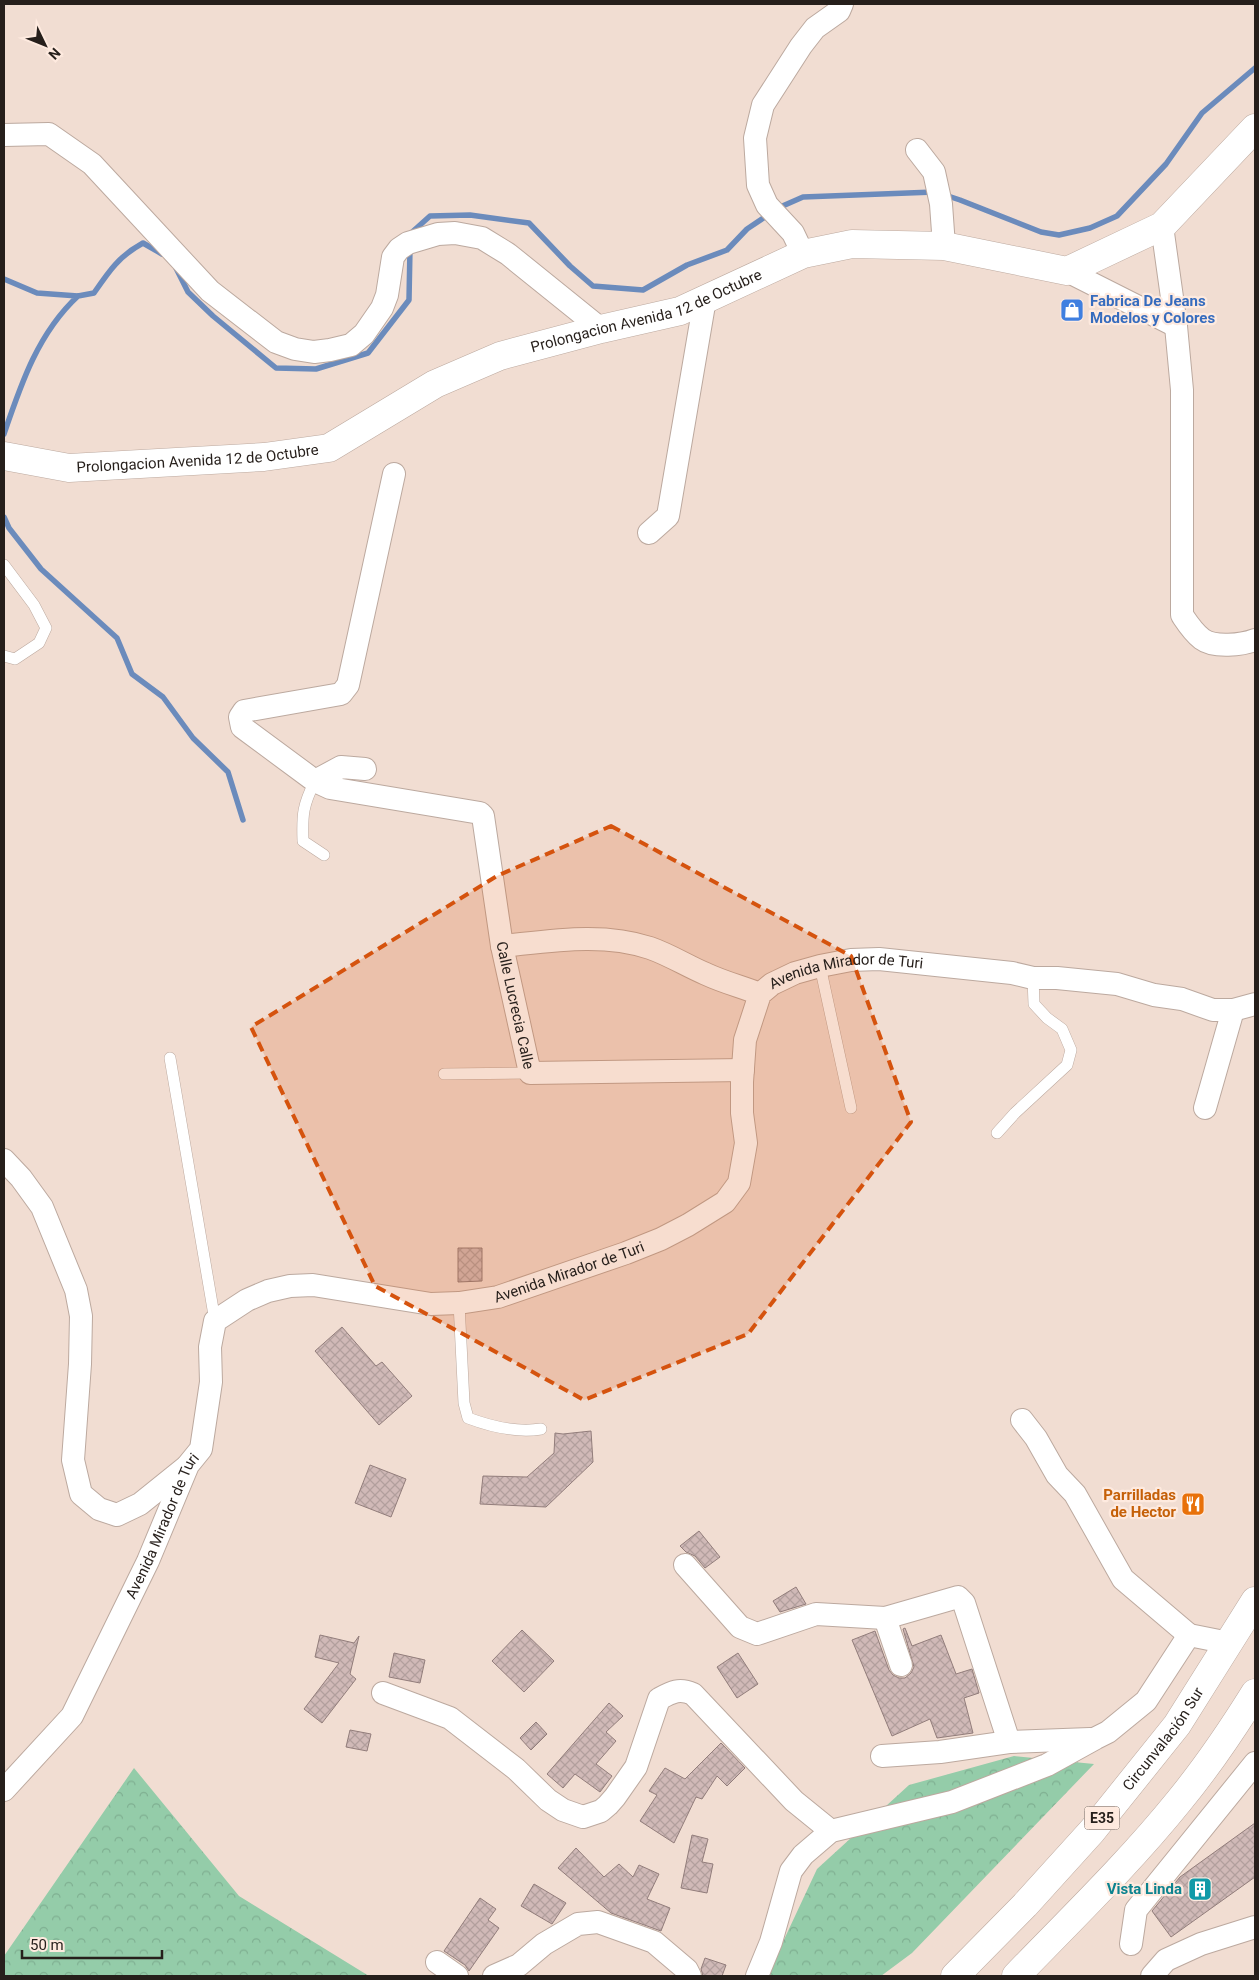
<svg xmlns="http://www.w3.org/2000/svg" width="1259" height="1980" font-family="Roboto,sans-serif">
  <defs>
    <pattern id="forest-crowns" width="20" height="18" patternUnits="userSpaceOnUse" patternTransform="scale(1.25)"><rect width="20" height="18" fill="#94cca9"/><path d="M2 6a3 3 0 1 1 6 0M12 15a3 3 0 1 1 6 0" fill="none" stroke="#7faf91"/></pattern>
    <pattern id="building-cross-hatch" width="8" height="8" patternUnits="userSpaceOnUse" patternTransform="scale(1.25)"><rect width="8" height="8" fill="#d0b9b7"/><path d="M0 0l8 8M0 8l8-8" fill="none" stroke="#b29f9d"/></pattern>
  </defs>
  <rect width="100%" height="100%" fill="#f1ddd2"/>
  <path fill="url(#forest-crowns)" d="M1014,1756L1094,1764L912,1953L881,1976H767L817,1869L909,1785Z
    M134,1768L239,1896L369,1976H4V1956Z"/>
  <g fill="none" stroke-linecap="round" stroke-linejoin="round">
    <path stroke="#6b8bbc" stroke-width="5.5" d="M945,195L960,200L1041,232L1059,235L1090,228L1117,216L1166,164L1202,113L1255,68
      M778,208L803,197L934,192
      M410,234L430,216L470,215L529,223L570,266L593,286L643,290L687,265L727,250L747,229L768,215
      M176,268L188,292L213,316L276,368L316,369L368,353L409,300L410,248
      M4,279L37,293L78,296L94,293C109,271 119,256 143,243L162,254
      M4,434C21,384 38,333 78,296
      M4,517L9,528L41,569L117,638L132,674L163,697L193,738L228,772L243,820"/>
  </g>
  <path fill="url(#building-cross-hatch)" stroke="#927d7b" d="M458,1248H482V1281L458,1282Z
    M342,1327L376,1366L382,1362L412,1396L379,1425L315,1351Z
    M591,1431L593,1462L546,1507L480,1504L483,1476L527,1477L554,1453L555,1433L563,1434Z
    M370,1465L406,1479L391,1517L355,1503Z
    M699,1531L720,1557L705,1568L695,1556L686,1552L680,1546Z
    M796,1587L806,1604L780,1612L773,1601Z
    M905,1628L912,1646L941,1635L956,1674L972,1669L979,1693L964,1698L973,1733L937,1738L930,1719L892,1736L852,1640L875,1631L889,1670L893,1675L899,1678H905L911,1673L914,1667L903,1629Z
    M522,1630L554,1661L524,1692L492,1661Z
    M320,1635L354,1643L359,1636L350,1674L356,1679L322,1723L304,1709L339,1663L315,1657Z
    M394,1653L425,1660L420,1683L389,1677Z
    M738,1653L758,1684L737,1698L717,1667Z
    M609,1703L623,1716L606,1732L616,1741L596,1764L612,1776L600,1792L575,1774L563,1788L547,1774Z
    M536,1722L547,1734L531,1750L520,1738Z
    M350,1730L371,1734L367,1751L346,1747Z
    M721,1743L745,1768L727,1786L717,1776L702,1799L696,1797L674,1843L640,1821L657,1795L649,1791L665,1768L685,1779Z
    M1255,1823V1877L1171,1937L1152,1911L1180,1877Z
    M692,1835L708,1839L702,1862L713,1864L707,1893L681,1888Z
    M576,1848L604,1877L619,1864L633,1877L639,1865L659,1874L647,1899L670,1908L661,1931L611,1913L558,1868Z
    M534,1884L566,1903L552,1924L521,1906Z
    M480,1898L496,1909L488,1920L499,1928L469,1971L465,1965L444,1951Z
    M705,1958L726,1965L722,1976H703L701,1969Z"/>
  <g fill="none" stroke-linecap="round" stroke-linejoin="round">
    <g stroke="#bca99f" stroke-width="12">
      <path id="lane" d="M4,565L34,605L46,628L39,643L15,659L4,656
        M315,781C303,805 302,814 303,841L324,855
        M820,966L851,1108
        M170,1058L215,1321
        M444,1074L530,1073
        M997,1133L1015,1113L1067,1065L1071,1050L1062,1029L1047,1018L1034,1004L1033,978
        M459,1303L464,1403L468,1418C492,1427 516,1433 541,1429"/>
    </g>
    <g stroke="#bca99f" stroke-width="24">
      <g id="street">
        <path d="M4,135L49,134L92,164L210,291L276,342L295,349L314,352L330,350L351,345L364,334L382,308L387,295L393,257L399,249L408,243L438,234L455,233L482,238L508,254L601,329"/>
        <path d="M917,150L934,172L941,204L944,246"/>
        <path d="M1162,226L1176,326L1182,390V615C1188,624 1193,632 1202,639C1214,648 1242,645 1255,640"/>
        <path d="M803,254L793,233L767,205L758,185L755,138L763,105L801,46L815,28L839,11L842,4"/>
        <path d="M1067,271L1176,326"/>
        <path id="s1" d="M394,474L348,685L341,694L244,711L240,717L242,727L315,781L330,788L480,813L483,816L502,946L530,1073L743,1070"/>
        <path d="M649,533L668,516L705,299"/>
        <path d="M315,781L341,767L365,769"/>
        <path d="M502,946C551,941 603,932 650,948C670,955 687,966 706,974C723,982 742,987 760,994"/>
        <path d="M1205,1108L1233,1010"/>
        <path d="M4,1160L21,1178L42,1207L76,1290L81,1316L80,1364L73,1460L81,1494L99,1509L117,1515L140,1504L186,1467"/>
        <path d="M1022,1420L1036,1438L1057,1475L1075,1494L1123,1579L1189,1635"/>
        <path d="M685,1565L740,1627L757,1634L816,1614L885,1618L958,1597L964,1603L1009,1742"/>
        <path d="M885,1618L901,1665"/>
        <path d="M383,1693L450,1718L516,1769L548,1800L563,1810L583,1817L601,1811L608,1805L615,1797L636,1767L659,1699C672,1692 679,1688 693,1694L794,1801L831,1831"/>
        <path d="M882,1756L940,1752L1009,1742L1090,1739"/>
        <path id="s2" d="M4,1790L72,1716L148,1561L188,1465L201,1449L211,1382L210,1347L215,1321L247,1300L268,1291L290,1286L313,1285L431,1304L459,1303L498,1297L626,1253L661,1239L688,1225L725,1202L739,1183L746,1143L742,1113V1082L745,1040L760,994L772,984L795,973L820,966L851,960L879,959L1012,973L1033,978H1057L1117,984L1154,995L1182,999L1213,1010H1233L1255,1004"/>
        <path d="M1131,1944L1136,1910L1255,1763"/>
        <path d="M437,1962L457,1976"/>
        <path d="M494,1976L519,1965L544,1944L578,1924L598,1922L654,1942L687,1970L690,1976"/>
        <path d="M757,1976L771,1942L791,1871L803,1855L831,1831L952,1802L1047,1765L1096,1738L1108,1732L1146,1701L1189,1635L1229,1643"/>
        <path d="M1152,1976L1166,1960L1201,1944L1255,1927"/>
      </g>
    </g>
    <g stroke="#bca99f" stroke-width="29">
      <g id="secondary">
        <path id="s3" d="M4,456L69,468L264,457L329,448L435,384L500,356L601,329L680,311L803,254L852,244L944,246L1067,271L1162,226L1255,128"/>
      </g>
    </g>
    <g stroke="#bca99f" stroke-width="29">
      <g id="highway">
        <path id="s4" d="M955,1976L1025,1905L1092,1831L1177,1725L1255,1601"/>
        <path d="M1016,1976C1071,1919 1129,1863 1179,1801C1207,1767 1232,1730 1255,1693"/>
      </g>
    </g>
    <use href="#lane" stroke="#fff" stroke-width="11"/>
    <use href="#street" stroke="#fff" stroke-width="22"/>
    <use href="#secondary" stroke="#fff" stroke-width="28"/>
    <use href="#highway" stroke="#fff" stroke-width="28"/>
  </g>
  <path fill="#d5530e" fill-opacity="0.2" stroke="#d5530e" stroke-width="4" stroke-dasharray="10 6" stroke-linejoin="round" d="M611,826L851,956L911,1122L748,1334L584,1400L375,1286L251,1027L497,876Z"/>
  <defs>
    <g id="shop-square" transform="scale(1.25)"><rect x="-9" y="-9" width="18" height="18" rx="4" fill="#3f7fe0" stroke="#feeadf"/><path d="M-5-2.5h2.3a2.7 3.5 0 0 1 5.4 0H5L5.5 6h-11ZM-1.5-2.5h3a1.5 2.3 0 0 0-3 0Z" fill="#fff"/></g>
    <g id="restaurant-square" transform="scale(1.25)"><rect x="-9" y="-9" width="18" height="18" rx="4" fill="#e8710a" stroke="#feeadf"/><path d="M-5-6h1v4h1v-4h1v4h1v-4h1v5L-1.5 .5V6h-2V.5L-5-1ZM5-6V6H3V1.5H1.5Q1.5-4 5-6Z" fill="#fff"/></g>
    <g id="building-square" transform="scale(1.25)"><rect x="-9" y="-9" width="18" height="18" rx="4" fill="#0f9aa8" stroke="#feeadf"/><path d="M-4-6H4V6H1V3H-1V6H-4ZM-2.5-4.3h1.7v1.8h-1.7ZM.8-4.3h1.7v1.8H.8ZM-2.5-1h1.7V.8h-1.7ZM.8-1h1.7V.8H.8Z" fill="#fff"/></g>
  </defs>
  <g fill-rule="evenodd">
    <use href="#shop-square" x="1072" y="310"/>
    <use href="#restaurant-square" x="1193" y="1504"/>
    <use href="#building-square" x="1200" y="1889"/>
  </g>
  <g text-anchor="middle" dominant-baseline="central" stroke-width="4.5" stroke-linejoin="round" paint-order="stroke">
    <rect fill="#feeadf" stroke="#675c56" stroke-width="1" x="1084.5" y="1806.5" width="35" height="23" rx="4"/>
    <g font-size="14" font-weight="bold" fill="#261f1b">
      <text x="1102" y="1818">E35</text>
    </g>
    <g font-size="15" font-weight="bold" fill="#366cbe" stroke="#feeadf" text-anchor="start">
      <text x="1090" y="301">Fabrica De Jeans<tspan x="1090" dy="17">Modelos y Colores</tspan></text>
    </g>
    <g font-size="15" fill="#261f1b" stroke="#feeadf">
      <text stroke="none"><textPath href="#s3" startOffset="675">Prolongacion Avenida 12 de Octubre</textPath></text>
      <text stroke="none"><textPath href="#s3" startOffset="195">Prolongacion Avenida 12 de Octubre</textPath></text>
      <text stroke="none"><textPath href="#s2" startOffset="1376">Avenida Mirador de Turi</textPath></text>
      <text stroke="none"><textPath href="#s1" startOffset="799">Calle Lucrecia Calle</textPath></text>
      <text stroke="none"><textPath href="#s2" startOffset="896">Avenida Mirador de Turi</textPath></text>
      <text stroke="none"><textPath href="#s2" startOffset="311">Avenida Mirador de Turi</textPath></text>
      <text stroke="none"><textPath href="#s4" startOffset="316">Circunvalación Sur</textPath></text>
    </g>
    <g font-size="15" font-weight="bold" fill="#c56008" stroke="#feeadf" text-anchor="end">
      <text x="1176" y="1495">Parrilladas<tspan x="1176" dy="17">de Hector</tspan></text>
    </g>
    <g font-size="15" font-weight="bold" fill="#0d838f" stroke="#feeadf" text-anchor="end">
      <text x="1182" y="1889">Vista Linda</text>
    </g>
  </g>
  <rect width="1259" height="1980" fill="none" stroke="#261f1b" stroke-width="10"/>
  <g transform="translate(45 45) rotate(133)" stroke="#feeadf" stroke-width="4" paint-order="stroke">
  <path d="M0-4L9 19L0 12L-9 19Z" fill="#261f1b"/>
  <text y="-8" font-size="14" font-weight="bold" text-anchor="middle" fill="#261f1b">N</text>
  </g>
  <path d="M22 1950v8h140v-8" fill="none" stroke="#261f1b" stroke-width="2.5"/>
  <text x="30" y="1950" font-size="15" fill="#261f1b" stroke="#feeadf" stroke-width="4" paint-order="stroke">50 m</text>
</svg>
